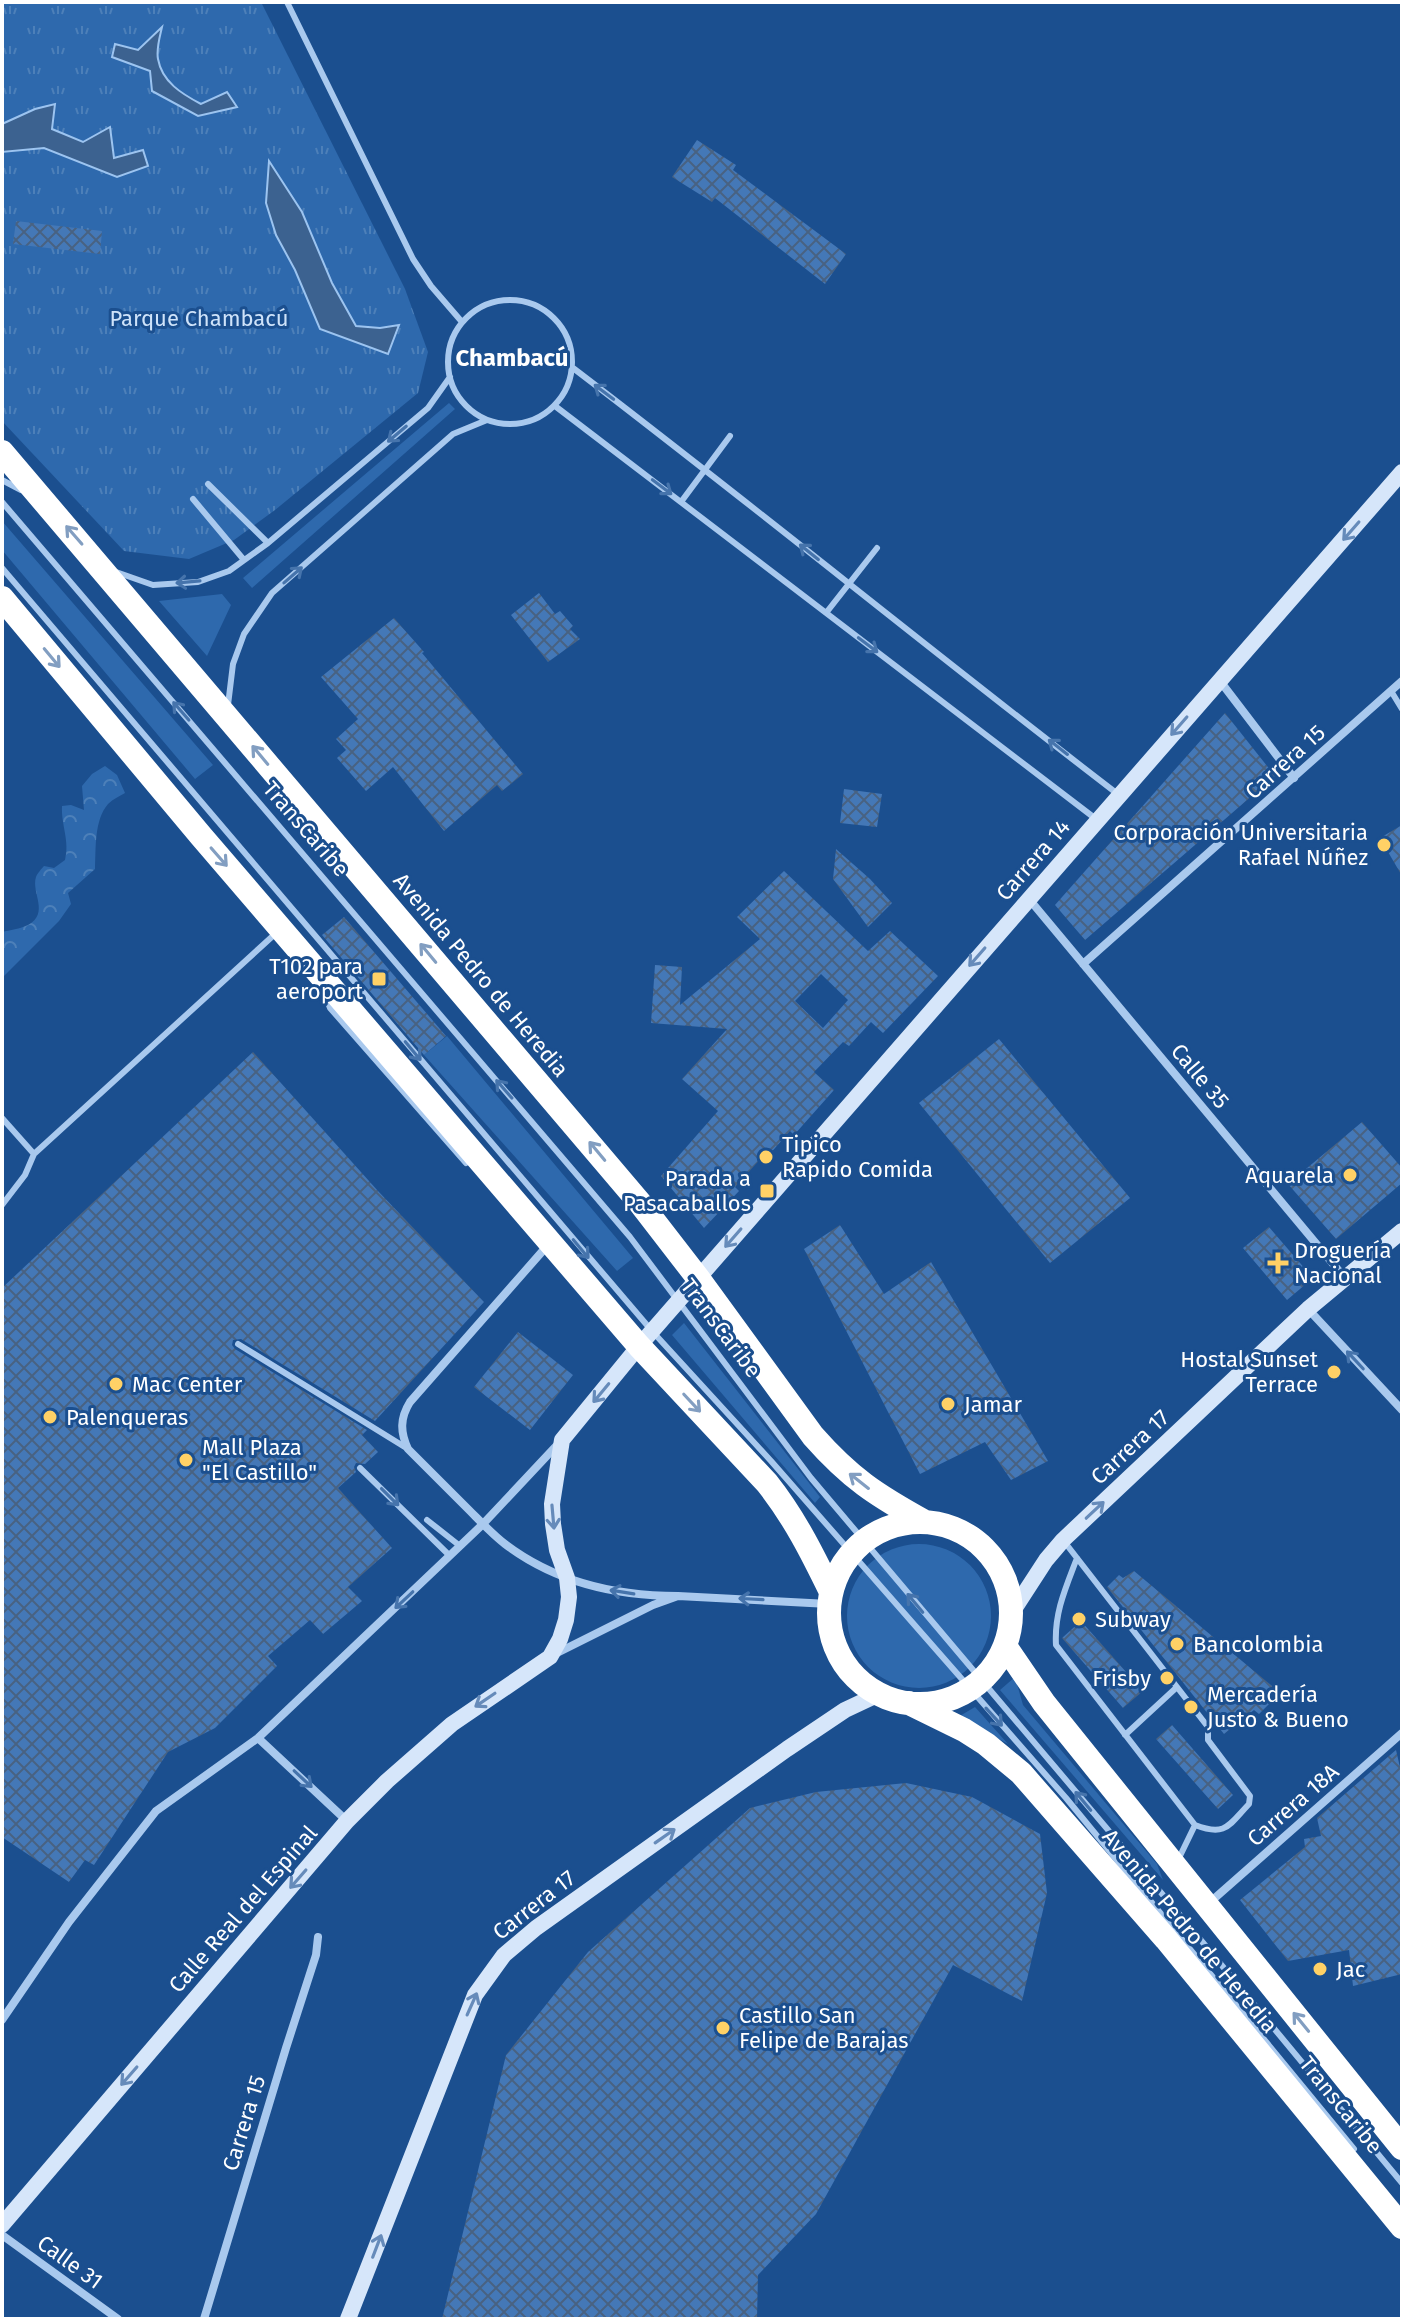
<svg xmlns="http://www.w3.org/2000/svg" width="1404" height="2321" font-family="'Fira Sans',sans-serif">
  <defs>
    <pattern id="forest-crowns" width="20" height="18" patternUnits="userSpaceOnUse" patternTransform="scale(2)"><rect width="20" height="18" fill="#2e69ad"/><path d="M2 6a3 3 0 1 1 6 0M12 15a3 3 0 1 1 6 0" fill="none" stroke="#4d80b9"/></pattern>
    <pattern id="park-tufts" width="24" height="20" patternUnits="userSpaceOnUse" patternTransform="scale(2)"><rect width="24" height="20" fill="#2e69ad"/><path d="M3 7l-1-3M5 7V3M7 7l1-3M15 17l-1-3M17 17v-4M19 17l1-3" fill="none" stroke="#4d80b9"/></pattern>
    <pattern id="building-cross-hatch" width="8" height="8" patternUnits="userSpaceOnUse" patternTransform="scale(2)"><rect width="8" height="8" fill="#4478b7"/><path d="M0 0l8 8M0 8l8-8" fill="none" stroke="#486282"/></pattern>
  </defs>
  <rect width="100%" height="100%" fill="#1b4f8f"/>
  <path fill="#2e69ad" d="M449,403L455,409L252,588L243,578Z
    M2,521L213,765L195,779L2,550Z
    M222,594L231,605L207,656L159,601Z
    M447,1036L633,1258L617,1271L424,1055Z
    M684,1323L820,1497L815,1503L672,1335Z
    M847 1616a72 72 0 1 1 144 0a72 72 0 1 1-144 0Z
    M1015,1677L1023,1705L1157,1864L1163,1880L1000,1690Z
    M975,1707L1008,1744L958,1717Z"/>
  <path fill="url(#forest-crowns)" d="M105,766L117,775L125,793C120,796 113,799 108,804C94,820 96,849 95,869L68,893L71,904L59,921L2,978V932C10,930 20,929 28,925C50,913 31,893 36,877C37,874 42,868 44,866L54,868L65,860C70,841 61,825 62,806L71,805L84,810L82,786L92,774Z"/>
  <path fill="url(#park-tufts)" d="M2,2H261L405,289L428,352L418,393L275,510L234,540L189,559L124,551L2,421Z"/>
  <path fill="#3c6290" stroke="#9cc4f0" stroke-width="2" d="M162,27C160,36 156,49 158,59C162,82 182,94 201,104L227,92L237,107L198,116L152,91L150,71L112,57L115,44L138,50Z
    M55,104L52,129L83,142L110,127L114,158L143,150L148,166L117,177L44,148L2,152V124L35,109Z
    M269,161L302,212L332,283L356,326L380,328L399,325L388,354L320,329L295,270L276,235L266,203Z"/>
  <path fill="url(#building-cross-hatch)" fill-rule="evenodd" d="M697,140L736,165L733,170L846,254L825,284L715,198L712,202L672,177Z
    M16,221L102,231L100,254L13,244Z
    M539,593L555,614L560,611L573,626L570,629L580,639L548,662L511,615Z
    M394,618L424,652L422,653L523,774L502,791L497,785L444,831L393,767L366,791L337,758L346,750L336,739L358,719L321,677Z
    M1225,713L1275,776L1085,940L1055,905Z
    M844,789L882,794L877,827L840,823Z
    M1402,825V876L1380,838Z
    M836,849L870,879L892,903L868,927L833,879Z
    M784,871L868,951L890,931L938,976L883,1033L871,1022L849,1046L843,1042L814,1072L834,1090L794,1135L790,1131L768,1156L765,1154L735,1187L739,1191L704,1228L661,1176L718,1111L682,1079L727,1029L651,1023L655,965L682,967L680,1005L760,939L737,917ZM821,974L848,1000L823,1028L795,1001Z
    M344,917L446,1036L424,1055L322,935Z
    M999,1039L1130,1198L1050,1263L919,1103Z
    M253,1052L378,1191L484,1302L375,1421L241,1339L233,1340L232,1345L235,1349L367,1430L362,1435L378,1452L365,1464L356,1463L354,1467L356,1472L338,1488L392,1548L348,1587L362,1601L323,1634L310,1620L268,1656L277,1666L215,1728L168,1752L94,1865L85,1860L69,1882L2,1837V1288Z
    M1362,1122L1402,1168V1183L1336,1239L1288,1184Z
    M840,1225L884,1294L931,1262L1048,1461L1011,1480L985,1442L920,1474L804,1249Z
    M1269,1227L1313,1278L1287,1300L1243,1248Z
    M518,1332L573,1375L530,1430L474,1387Z
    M1134,1571L1272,1686L1278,1695L1259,1714L1254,1710L1224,1734L1107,1587L1119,1575L1123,1578Z
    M1081,1621L1143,1691L1123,1708L1062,1638Z
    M1172,1725L1233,1795L1218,1809L1156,1739Z
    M1396,1750L1402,1776V1974L1353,1986L1349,1950L1288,1961L1240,1900L1305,1847L1304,1839L1321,1836L1317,1818Z
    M906,1783L972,1797L1040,1834L1047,1893L1022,2001L953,1965L816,2214L758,2275L757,2319H442L506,2055L588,1952L750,1808L816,1792Z"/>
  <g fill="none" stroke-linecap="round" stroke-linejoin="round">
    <path stroke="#a9c9ee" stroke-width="6" d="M287,2L413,259L431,286L462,322
      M448 362a62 62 0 1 1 124 0a62 62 0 1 1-124 0Z
      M573,368C757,508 936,655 1119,795
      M555,406L1096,819
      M2,480L21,490
      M208,484L268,543
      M193,499L244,560
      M2,502L630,1237L811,1478L1190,1927L1402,2183
      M681,502L730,436
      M2,568L652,1331L771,1461L1066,1798L1354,2149
      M116,572L153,585L198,582L229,571L268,543L428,408L450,377
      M826,613L877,548
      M1391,691L1402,709
      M228,705L233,664L244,634L272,593L453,434L487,420
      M325,995L330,1008L466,1163
      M2,1118L34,1154
      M2,1205L25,1175L34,1154L275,934
      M238,1344L408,1449
      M360,1468L450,1556
      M427,1520L460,1546
      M1063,1540L1208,1727V1740L1250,1796L1249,1804C1229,1825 1226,1837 1195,1825L1056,1645C1054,1613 1066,1587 1077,1558
      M1125,1735L1177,1687
      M1179,1858L1195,1825"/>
    <path stroke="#a9c9ee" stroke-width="8" d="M1220,681L1294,778
      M1029,899L1344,1277
      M1083,964L1402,681
      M547,1246L410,1402C400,1418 400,1432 408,1449C428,1469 449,1490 469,1510C480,1521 492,1534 505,1544C555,1582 616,1596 678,1596
      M1308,1309L1402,1410
      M555,1654L653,1605L678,1596L829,1604
      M258,1738L347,1821
      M1208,1904L1402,1733
      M2,2020L69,1922L156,1811L258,1738L483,1524L559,1443
      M2,2235L118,2319
      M204,2319L286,2048L316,1955L318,1937"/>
    <path stroke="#d6e6fa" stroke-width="16" d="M1011,1614L1046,1560L1063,1540L1308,1309L1402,1231
      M2,2225L347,1821L387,1781L452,1724L550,1657L560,1639L566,1620L569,1597L567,1578L557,1550L553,1524L552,1504L562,1440L639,1346L1402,472
      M348,2319L475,1995L504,1955L536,1928L787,1749L845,1710L879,1694"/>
    <path stroke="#fff" stroke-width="24" d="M2,452L640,1203L698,1278L813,1436C850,1478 876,1495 925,1522
      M2,598L201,836L639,1346L767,1483C794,1517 812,1553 831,1592
      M829 1613a91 91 0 1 1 182 0a91 91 0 1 1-182 0Z
      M1005,1646L1044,1703L1402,2148
      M909,1703L964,1730L986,1744L1021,1773L1166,1939L1402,2227"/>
  </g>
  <defs><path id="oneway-shaft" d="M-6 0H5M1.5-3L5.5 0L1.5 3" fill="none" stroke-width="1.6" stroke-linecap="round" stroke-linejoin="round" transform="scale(2)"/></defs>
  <g stroke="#4674ac">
    <use href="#oneway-shaft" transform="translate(604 392) rotate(-143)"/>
    <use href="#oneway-shaft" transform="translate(397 434) rotate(140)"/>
    <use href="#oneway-shaft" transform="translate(662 487) rotate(37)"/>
    <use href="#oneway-shaft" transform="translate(809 552) rotate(-141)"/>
    <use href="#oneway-shaft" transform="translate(293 575) rotate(-41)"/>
    <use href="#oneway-shaft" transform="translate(188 582) rotate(175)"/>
    <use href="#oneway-shaft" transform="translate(868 645) rotate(37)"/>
    <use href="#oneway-shaft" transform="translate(181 711) rotate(-131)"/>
    <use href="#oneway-shaft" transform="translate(1058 747) rotate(-142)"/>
    <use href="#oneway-shaft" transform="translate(413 1051) rotate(50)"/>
    <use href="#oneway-shaft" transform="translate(504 1089) rotate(-131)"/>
    <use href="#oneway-shaft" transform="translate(581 1249) rotate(50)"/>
    <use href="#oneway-shaft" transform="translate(1355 1360) rotate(-133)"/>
    <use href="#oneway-shaft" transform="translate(390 1497) rotate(45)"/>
    <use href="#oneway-shaft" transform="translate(622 1592) rotate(-171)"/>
    <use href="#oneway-shaft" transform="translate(751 1599) rotate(-177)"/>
    <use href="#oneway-shaft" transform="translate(404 1600) rotate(137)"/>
    <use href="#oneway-shaft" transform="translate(915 1603) rotate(-130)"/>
    <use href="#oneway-shaft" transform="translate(994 1717) rotate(48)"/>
    <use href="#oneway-shaft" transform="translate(303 1779) rotate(43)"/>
    <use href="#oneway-shaft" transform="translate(1083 1801) rotate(-130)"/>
  </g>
  <g stroke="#668bba">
    <use href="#oneway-shaft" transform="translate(1351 531) rotate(131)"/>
    <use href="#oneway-shaft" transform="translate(1179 726) rotate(131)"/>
    <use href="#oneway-shaft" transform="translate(977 957) rotate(131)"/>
    <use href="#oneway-shaft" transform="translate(733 1238) rotate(131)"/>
    <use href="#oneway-shaft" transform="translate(601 1393) rotate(130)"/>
    <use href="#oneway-shaft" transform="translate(1095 1510) rotate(-43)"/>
    <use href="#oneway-shaft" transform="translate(553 1517) rotate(85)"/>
    <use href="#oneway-shaft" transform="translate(485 1700) rotate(146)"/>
    <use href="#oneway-shaft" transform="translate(665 1836) rotate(-35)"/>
    <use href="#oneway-shaft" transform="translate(298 1879) rotate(131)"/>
    <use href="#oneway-shaft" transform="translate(472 2004) rotate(-66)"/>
    <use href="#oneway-shaft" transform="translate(129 2076) rotate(131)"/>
    <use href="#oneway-shaft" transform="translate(377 2246) rotate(-69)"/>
  </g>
  <g stroke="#829ec1">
    <use href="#oneway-shaft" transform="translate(74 535) rotate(-131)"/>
    <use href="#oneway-shaft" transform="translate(52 658) rotate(50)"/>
    <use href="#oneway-shaft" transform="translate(260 755) rotate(-130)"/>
    <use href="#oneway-shaft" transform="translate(219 857) rotate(49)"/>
    <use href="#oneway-shaft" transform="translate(428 953) rotate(-130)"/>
    <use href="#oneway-shaft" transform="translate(597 1151) rotate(-130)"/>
    <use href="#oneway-shaft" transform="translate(692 1403) rotate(47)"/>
    <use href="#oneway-shaft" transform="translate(859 1481) rotate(-142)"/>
    <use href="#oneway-shaft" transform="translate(1301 2022) rotate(-129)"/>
  </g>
  <g fill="#ffd166" stroke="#1b4f8f" stroke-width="3">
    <circle cx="1384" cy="845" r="8"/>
    <rect x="371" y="971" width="16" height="16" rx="4"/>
    <circle cx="766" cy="1157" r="8"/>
    <circle cx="1350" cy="1175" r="8"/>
    <rect x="759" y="1183" width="16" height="16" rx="4"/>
    <path d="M1274 1251h8v8h8v8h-8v8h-8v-8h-8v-8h8z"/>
    <circle cx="1334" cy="1372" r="8"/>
    <circle cx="116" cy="1384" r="8"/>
    <circle cx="948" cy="1404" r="8"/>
    <circle cx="50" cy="1417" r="8"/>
    <circle cx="186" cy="1460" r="8"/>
    <circle cx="1079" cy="1619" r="8"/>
    <circle cx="1177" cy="1644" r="8"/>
    <circle cx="1167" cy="1678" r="8"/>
    <circle cx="1191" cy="1707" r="8"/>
    <circle cx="1320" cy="1969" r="8"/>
    <circle cx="723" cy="2028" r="8"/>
  </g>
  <g text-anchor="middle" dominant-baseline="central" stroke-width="6" stroke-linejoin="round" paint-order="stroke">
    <g font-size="22" fill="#cfe3fa" stroke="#1b4f8f">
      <text x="199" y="318">Parque Chambacú</text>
    </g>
    <g font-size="22" fill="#fff" stroke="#1b4f8f">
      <text transform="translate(1285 762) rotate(-42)">Carrera 15</text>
      <text transform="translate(306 829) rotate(49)">TransCaribe</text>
      <text transform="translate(1033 860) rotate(-49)">Carrera 14</text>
      <text transform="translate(481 975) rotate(50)">Avenida Pedro de Heredia</text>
      <text transform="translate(1200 1076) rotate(50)">Calle 35</text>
      <text transform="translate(721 1328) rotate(53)">TransCaribe</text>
      <text transform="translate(1130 1447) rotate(-43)">Carrera 17</text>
      <text transform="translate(1293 1805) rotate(-41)">Carrera 18A</text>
      <text transform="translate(534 1905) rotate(-38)">Carrera 17</text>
      <text transform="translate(243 1909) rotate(-49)">Calle Real del Espinal</text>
      <text transform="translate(1190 1931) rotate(50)">Avenida Pedro de Heredia</text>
      <text transform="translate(1341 2105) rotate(51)">TransCaribe</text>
      <text transform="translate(244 2123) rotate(-73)">Carrera 15</text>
      <text transform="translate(70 2262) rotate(36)">Calle 31</text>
    </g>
    <g font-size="22" fill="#fff" stroke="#1b4f8f" text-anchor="start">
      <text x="1368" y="832" text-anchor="end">Corporación Universitaria<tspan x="1368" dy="25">Rafael Núñez</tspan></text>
      <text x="363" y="966" text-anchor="end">T102 para<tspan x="363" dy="25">aeroport</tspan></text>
      <text x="782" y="1144">Tipico<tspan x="782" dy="25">Rapido Comida</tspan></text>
      <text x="1334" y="1175" text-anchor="end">Aquarela</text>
      <text x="751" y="1178" text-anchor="end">Parada a<tspan x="751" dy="25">Pasacaballos</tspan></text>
      <text x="1294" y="1250">Droguería<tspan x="1294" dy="25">Nacional</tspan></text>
      <text x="1318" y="1359" text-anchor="end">Hostal Sunset<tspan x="1318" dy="25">Terrace</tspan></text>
      <text x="132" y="1384">Mac Center</text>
      <text x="964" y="1404">Jamar</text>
      <text x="66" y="1417">Palenqueras</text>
      <text x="202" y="1447">Mall Plaza<tspan x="202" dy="25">"El Castillo"</tspan></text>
      <text x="1095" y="1619">Subway</text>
      <text x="1193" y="1644">Bancolombia</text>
      <text x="1151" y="1678" text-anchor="end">Frisby</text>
      <text x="1207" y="1694">Mercadería<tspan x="1207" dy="25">Justo &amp; Bueno</tspan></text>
      <text x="1336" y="1969">Jac</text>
      <text x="739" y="2015">Castillo San<tspan x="739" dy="25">Felipe de Barajas</tspan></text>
    </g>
    <g font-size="24" font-weight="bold" fill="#fff" stroke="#1b4f8f">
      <text x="512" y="358">Chambacú</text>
    </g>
  </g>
  <rect width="1404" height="2321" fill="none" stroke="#ffffff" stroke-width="8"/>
</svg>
